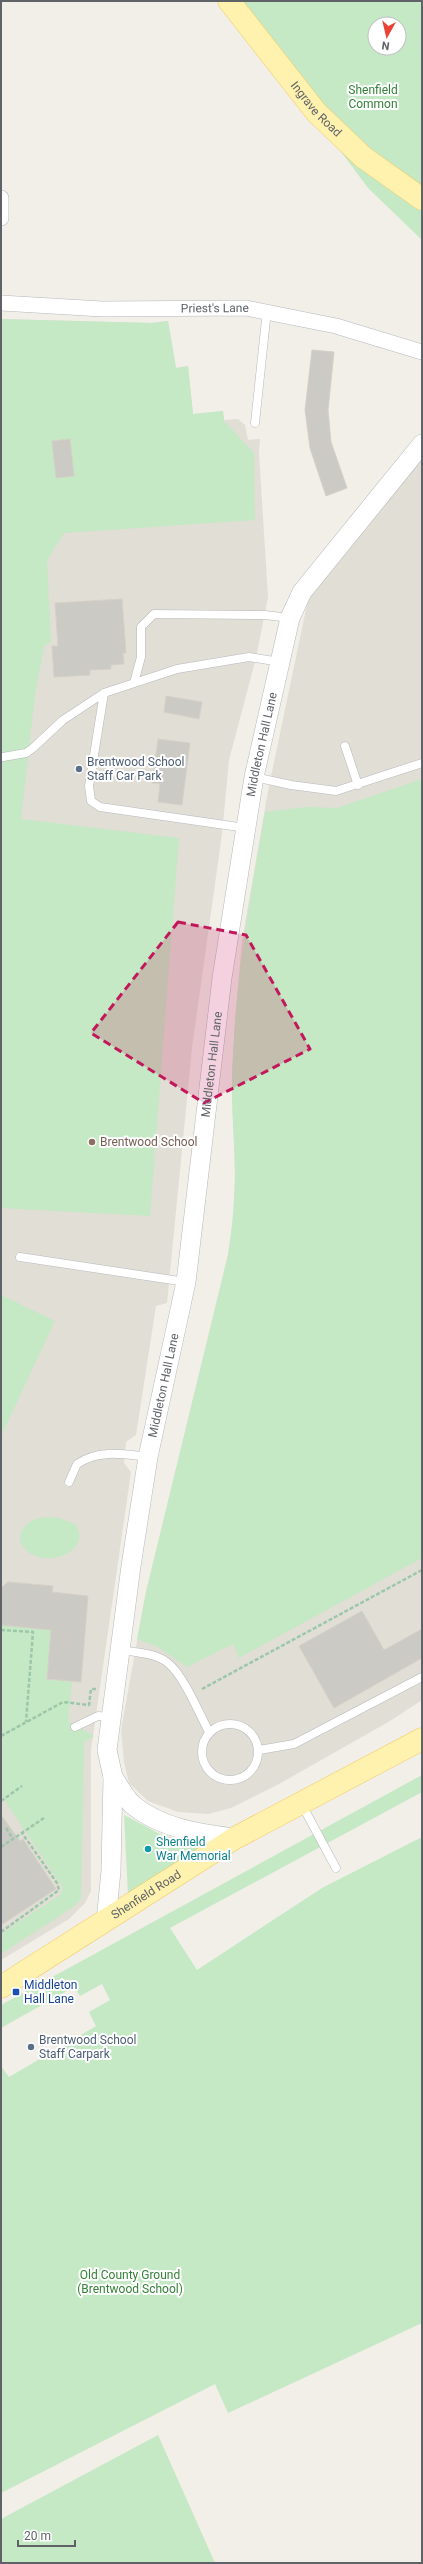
<svg xmlns="http://www.w3.org/2000/svg" width="423" height="2564" font-family="Roboto,sans-serif">
  <rect width="100%" height="100%" fill="#f1efe8"/>
  <path fill="#e1ded6" d="M1,319L151,323L168,321L176,368L188,366L193,414L223,411L224,420L238,419L245,425L248,440L260,439L259,453L268,597L256,658L229,760L222,834L192,1048L167,1303L156,1306L136,1435L126,1442L124,1463L131,1472L91,1750V1891L85,1903L69,1919L1,1960Z
    M422,452V1700L390,1721L279,1784L231,1808L208,1814L178,1812L148,1801L129,1783L124,1762L121,1730L146,1592L228,1255L233,1223L235,1175L232,1081L235,1020L242,941L268,791L309,595Z"/>
  <path fill="#c5e8c5" fill-rule="evenodd" d="M229,1H422V240L368,188ZM375,24H399V48H375Z
    M1,319L151,323L168,321L176,368L188,366L193,414L223,411L224,421L254,453L255,520L64,533L47,560L51,642L44,646L35,695L21,819L179,838L150,1216L1,1208Z
    M422,779V1558L239,1658L233,1644L187,1667L158,1647L137,1639L146,1592L228,1255C232,1228 235,1201 235,1173C235,1142 231,1111 232,1080C234,989 249,901 265,812L306,807L337,808Z
    M1,1295L55,1321L1,1436Z
    M45,1517L59,1518L75,1524C96,1553 35,1575 20,1541C19,1526 31,1519 45,1517Z
    M1,1625L51,1630L47,1679L72,1682L68,1721L94,1736L84,1742L81,1899L73,1907L1,1954V1934L60,1895L63,1888L1,1795Z
    M422,1775V1792L170,1928L197,1970L322,1888L422,1837V2323L228,2413L215,2384L1,2493V2066L9,2077L96,2026L89,2012L110,2000L102,1984L80,1996L74,1987L1,2028V2005Z
    M124,1815L160,1834L202,1846L128,1895Z
    M158,2435L215,2563H1V2519Z"/>
  <path fill="#cccac5" stroke="#d6d1c6" d="M312,350L334,352L328,410L331,442L347,488L326,496L310,448L305,410Z
    M70,439L74,476L56,478L52,441Z
    M122,599L126,653H123L124,664L111,665V669L90,670V675L54,677L52,646H58L55,603Z
    M166,696L202,702L199,719L164,712Z
    M158,739L190,743L182,805L158,802L160,784L152,783Z
    M8,1582L53,1586L52,1592L88,1596L81,1682L47,1679L51,1630L1,1625V1588Z
    M362,1611L384,1650L422,1629V1658L334,1708L299,1646Z
    M1,1815L20,1841L23,1839L56,1889L1,1925Z"/>
  <g fill="none" stroke-linecap="round" stroke-linejoin="round">
    <g stroke="#b5b8bc" stroke-width="9">
      <path id="service" d="M255,423L267,310
        M134,683L141,657V627L154,614L265,615L290,618
        M104,693L89,786L91,801L100,807L246,828
        M345,746L358,785
        M3,757L26,753L33,748L63,720L104,693L177,669L249,657L280,662
        M254,777L291,785L336,791L422,763
        M20,1257L186,1282
        M69,1482L77,1464C99,1449 123,1454 148,1457
        M120,1650C134,1652 156,1653 168,1663C184,1676 199,1713 209,1732
        M202 1752a28 28 0 1 1 56 0a28 28 0 1 1-56 0Z
        M75,1727L98,1716L111,1717
        M259,1750L294,1744L422,1677
        M301,1803L336,1868"/>
    </g>
    <g stroke="#b5b8bc" stroke-width="16">
      <g id="minor">
        <path d="M1,198V218"/>
        <path id="s1" d="M1,303L102,309L246,308L336,326L422,352"/>
      </g>
    </g>
    <g stroke="#b5b8bc" stroke-width="20">
      <g id="tertiary">
        <path d="M113,1777C119,1786 125,1798 133,1805C160,1828 201,1834 235,1838"/>
        <path id="s2" d="M106,1921L111,1871L113,1777L107,1750L131,1566L148,1457L186,1282L222,978L254,777L290,618L302,592L422,444"/>
      </g>
    </g>
    <g stroke="#f2c960" stroke-width="23">
      <g id="primary">
        <path id="s3" d="M229,1L316,112L363,157L422,199"/>
        <path id="s4" d="M1,1987L235,1838L422,1739"/>
      </g>
    </g>
    <path stroke="#9cc7a9" stroke-width="2.5" stroke-dasharray="4 2" stroke-linecap="butt" d="M1,1630L33,1632L26,1722
      M202,1689L422,1570
      M1,1736L63,1702L89,1705L91,1689H96
      M1,1801L22,1786
      M6,1828L13,1839
      M1,1847L44,1818
      M1,1932L59,1890L57,1883L22,1833"/>
    <use href="#service" stroke="#fff" stroke-width="8"/>
    <use href="#minor" stroke="#fff" stroke-width="15"/>
    <use href="#tertiary" stroke="#fff" stroke-width="19"/>
    <use href="#primary" stroke="#fff2af" stroke-width="22"/>
  </g>
  <path fill="#c2185b" fill-opacity="0.2" stroke="#c2185b" stroke-width="3" stroke-dasharray="8 5" stroke-linejoin="round" d="M178,922L246,935L310,1049L204,1103L91,1033Z"/>
  <g fill="#5c6f8a" stroke="#fff" stroke-width="1.5">
    <circle cx="79" cy="769" r="4"/>
    <circle cx="31" cy="2047" r="4"/>
  </g>
  <circle fill="#8d6e63" stroke="#fff" stroke-width="1.5" cx="92" cy="1142" r="4"/>
  <circle fill="#0f9aa8" stroke="#fff" stroke-width="1.5" cx="148" cy="1849" r="4"/>
  <rect fill="#1a4fb4" stroke="#fff" stroke-width="1.5" x="12" y="1988" width="8" height="8" rx="2"/>
  <g text-anchor="middle" dominant-baseline="central" stroke-width="4" stroke-linejoin="round" paint-order="stroke">
    <g font-size="12" fill="#348238" stroke="#fff">
      <text x="373" y="90">Shenfield<tspan x="373" dy="14">Common</tspan></text>
      <text x="130" y="2275">Old County Ground<tspan x="130" dy="14">(Brentwood School)</tspan></text>
    </g>
    <g font-size="12" fill="#5f6368" stroke="#fff">
      <text stroke="none"><textPath href="#s3" startOffset="139">Ingrave Road</textPath></text>
      <text stroke="none"><textPath href="#s1" startOffset="214">Priest's Lane</textPath></text>
      <text stroke="none"><textPath href="#s2" startOffset="1190">Middleton Hall Lane</textPath></text>
      <text stroke="none"><textPath href="#s2" startOffset="866">Middleton Hall Lane</textPath></text>
      <text stroke="none"><textPath href="#s2" startOffset="541">Middleton Hall Lane</textPath></text>
      <text stroke="none"><textPath href="#s4" startOffset="172">Shenfield Road</textPath></text>
    </g>
    <g font-size="12" fill="#4e5e75" stroke="#fff" text-anchor="start">
      <text x="87" y="762">Brentwood School<tspan x="87" dy="14">Staff Car Park</tspan></text>
      <text x="39" y="2040">Brentwood School<tspan x="39" dy="14">Staff Carpark</tspan></text>
    </g>
    <g font-size="12" fill="#785e54" stroke="#fff" text-anchor="start">
      <text x="100" y="1142">Brentwood School</text>
    </g>
    <g font-size="12" fill="#0d838f" stroke="#fff" text-anchor="start">
      <text x="156" y="1842">Shenfield<tspan x="156" dy="14">War Memorial</tspan></text>
    </g>
    <g font-size="12" fill="#164399" stroke="#fff" text-anchor="start">
      <text x="24" y="1985">Middleton<tspan x="24" dy="14">Hall Lane</tspan></text>
    </g>
  </g>
  <rect width="423" height="2564" fill="none" stroke="#5f6368" stroke-width="4"/>
  <g transform="translate(387 36) rotate(188)"><circle r="19" fill="#ffffff" stroke="#bfc1c3"/>
  <path d="M0-3L7 15L0 10L-7 15Z" fill="#ea4335"/>
  <text y="-6" font-size="11" font-weight="bold" text-anchor="middle" fill="#5f6368">N</text>
  </g>
  <path d="M18 2540v6h57v-6" fill="none" stroke="#5f6368" stroke-width="2"/>
  <text x="24" y="2540" font-size="12" fill="#5f6368" stroke="#ffffff" stroke-width="3" paint-order="stroke">20 m</text>
</svg>
